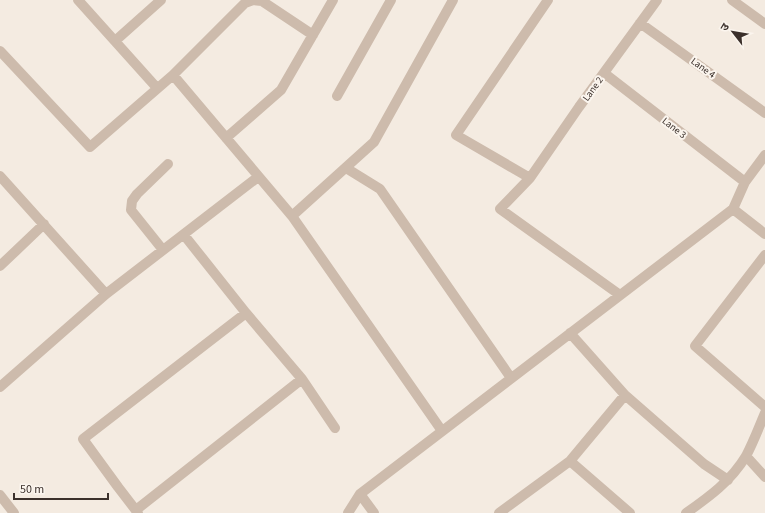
<svg xmlns="http://www.w3.org/2000/svg" width="765" height="513" font-family="'Source Sans 3','Noto Sans Devanagari',sans-serif">
  <rect width="100%" height="100%" fill="#f4ebe1"/>
  <g fill="none" stroke-linecap="round" stroke-linejoin="round">
    <path stroke="#cdbbac" stroke-width="10" d="M78,0L157,88
      M732,0L765,24
      M640,23L765,113
      M115,41L161,0
      M0,51L90,147L173,75L245,3L253,0L262,1L313,35
      M604,73L745,182
      M173,75L292,216L442,431
      M337,96L391,0
      M226,138L281,90L333,0
      M346,168L380,189L511,378
      M0,176L106,294
      M530,178L456,135L548,0
      M733,209L765,234
      M292,216L374,142L453,0
      M184,235L246,313L302,379L335,428
      M163,250L131,210L132,201L137,194L168,164
      M765,255L695,346L765,407
      M0,266L44,224
      M620,295L500,209L530,178L579,107L657,0
      M570,333L625,395L704,464L728,480
      M0,387L106,294L258,177
      M746,456L765,477
      M570,461L630,513
      M360,494L374,513
      M0,495L14,513
      M136,510L302,379
      M138,513L118,487L83,439L246,313
      M348,513L360,494L733,209L745,182L765,155
      M499,513L570,461L625,395
      M686,513C709,497 731,481 746,456C753,443 759,427 765,413"/>
  </g>
  <g text-anchor="middle" dominant-baseline="central" stroke-width="4" stroke-linejoin="round" paint-order="stroke">
    <g font-size="10" fill="#3b302b" stroke="#fbf5ee">
      <text transform="translate(703 68) rotate(36)">Lane 4</text>
      <text transform="translate(593 89) rotate(-54)">Lane 2</text>
      <text transform="translate(674 128) rotate(38)">Lane 3</text>
    </g>
  </g>
  <g transform="translate(733 32) rotate(301)" stroke="#fbf5ee" stroke-width="3" paint-order="stroke">
  <path d="M0-3L7 15L0 10L-7 15Z" fill="#3b302b"/>
  <text y="-6" font-size="11" font-weight="bold" text-anchor="middle" fill="#3b302b">उ</text>
  </g>
  <path d="M14 493v6h94v-6" fill="none" stroke="#3b302b" stroke-width="2"/>
  <text x="20" y="493" font-size="12" fill="#3b302b" stroke="#fbf5ee" stroke-width="3" paint-order="stroke">50 m</text>
</svg>
